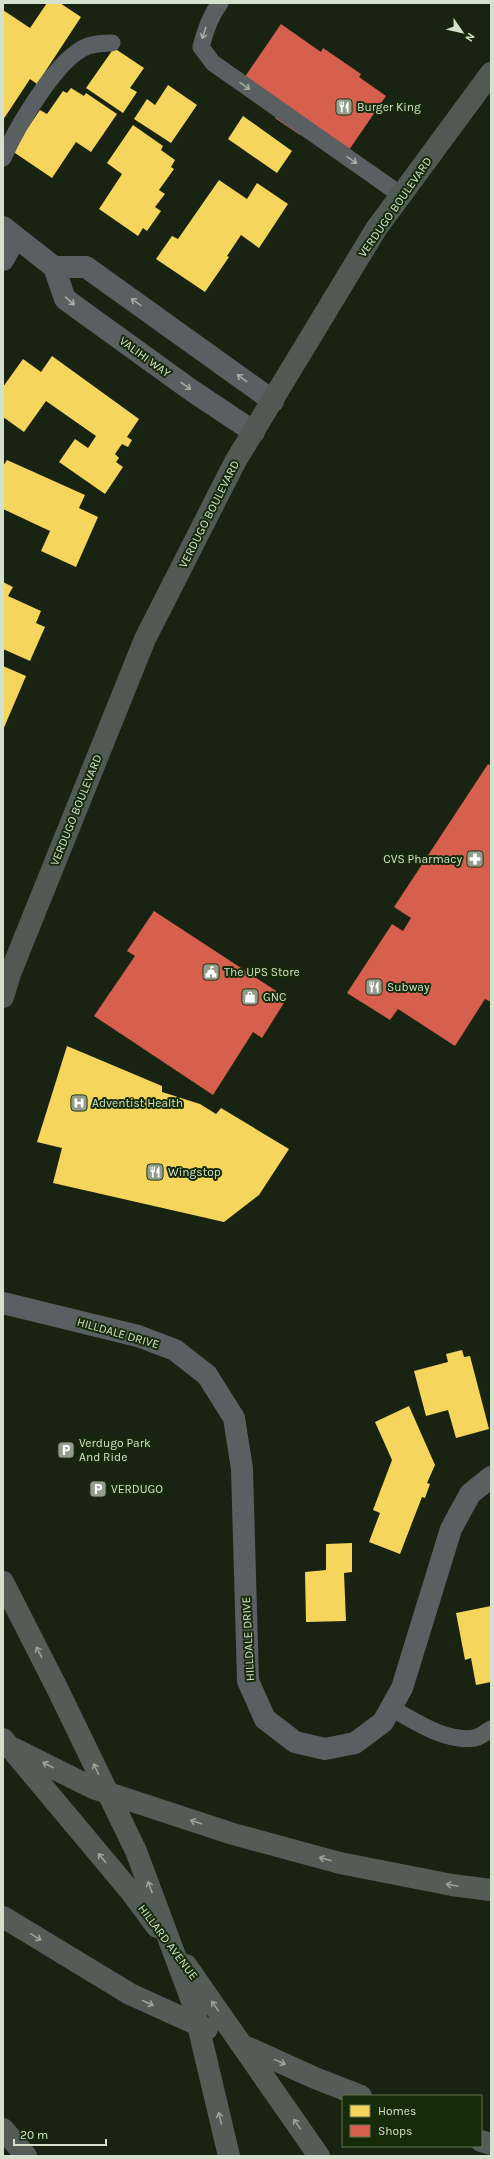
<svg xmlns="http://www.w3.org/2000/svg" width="494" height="2159" font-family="Karla,sans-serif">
  <rect width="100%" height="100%" fill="#182311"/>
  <path fill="#f6d55c" d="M47,3H60L81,17L37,84L30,79L3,120V10L30,28Z
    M114,48L144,68L130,88L137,92L123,113L86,88Z
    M168,85L197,105L171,143L134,119L147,99L155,105Z
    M71,88L84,96L86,93L117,114L91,152L76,142L52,178L12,151L40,110L47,114L63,91L67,93Z
    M243,116L292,151L277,173L228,139Z
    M133,125L163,146L161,150L175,160L171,167L174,169L159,190L165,194L155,207L161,211L147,231L143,228L138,236L99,209L122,174L107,163Z
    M219,180L247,199L257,183L288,204L259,248L241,235L227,256L229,257L205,292L156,259L172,236L178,239Z
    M52,356L139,419L127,437L132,440L128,447L122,444L115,454L119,458L116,462L123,467L105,494L59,462L75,439L88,448L96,436L46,401L24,432L3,417V387L23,359L41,372Z
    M7,460L85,495L79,508L98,517L76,567L41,551L50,531L3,509V466Z
    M3,582L13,587L8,596L41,611L36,623L45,627L30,661L3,649Z
    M3,666L26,676L3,730Z
    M67,1046L162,1086V1092L200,1104L216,1114L221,1108L289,1149L259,1195L224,1222L53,1183L62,1148L37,1142Z
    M462,1350L464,1357L470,1356L489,1429L456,1438L448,1410L426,1416L414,1371L448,1362L446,1354Z
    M409,1406L435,1465L427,1483L430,1484L425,1498L422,1497L400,1554L369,1542L380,1513L373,1510L392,1460L375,1422Z
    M352,1543V1572L344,1573L346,1621L306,1622L305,1572L326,1570V1544Z
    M491,1606V1682L476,1685L471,1658L465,1660L456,1613Z"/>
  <path fill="#d6604d" d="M281,24L321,52L323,48L361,74L359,77L386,96L349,150L308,122L300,135L275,118L283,106L244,78Z
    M488,764L491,766V1002L485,999L455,1046L398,1009L390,1020L347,993L392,924L403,931L411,918L394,907Z
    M154,911L287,998L262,1038L253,1032L213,1095L94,1016L135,956L127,951Z"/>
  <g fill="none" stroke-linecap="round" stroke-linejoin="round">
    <path stroke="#5a5f62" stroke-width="17" d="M220,3C210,16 205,31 201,47L213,63L401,195
      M3,158C16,129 57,57 88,46C95,44 105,43 112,43
      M391,1708C415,1721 446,1743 475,1738C480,1737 486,1732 491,1729"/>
    <path stroke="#5a5f62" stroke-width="22" d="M3,227L54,267L65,299L191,390L254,432
      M3,260L16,237
      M54,267H86L273,401
      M3,1303L138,1336L175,1350L207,1375L234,1418L242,1469L248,1681L265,1719L295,1742L325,1749L355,1743L383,1722L402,1688L451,1529L470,1494L491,1477"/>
    <path stroke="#515955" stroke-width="22" d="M3,997L10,974L145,639L235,462L376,229L491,73"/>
    <path stroke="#545c58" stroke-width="22" d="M3,1582L57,1688L136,1851L193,2004L229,2156
      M3,1739L131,1892L157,1927
      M15,1749L93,1788L233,1834L340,1863L452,1885L491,1890
      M3,1917L130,1994L207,2029
      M186,1965L319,2156
      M242,2045L315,2078L361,2096
      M3,2129L26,2156
      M481,2141L491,2144"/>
  </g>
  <defs><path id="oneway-shaft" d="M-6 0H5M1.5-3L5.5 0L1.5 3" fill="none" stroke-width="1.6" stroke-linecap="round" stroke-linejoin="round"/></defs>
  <g stroke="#a3ada2">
    <use href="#oneway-shaft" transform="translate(204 33) rotate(108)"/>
    <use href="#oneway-shaft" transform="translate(245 86) rotate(35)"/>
    <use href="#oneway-shaft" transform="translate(352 160) rotate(35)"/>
    <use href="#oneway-shaft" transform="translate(70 301) rotate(41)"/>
    <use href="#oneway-shaft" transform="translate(136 302) rotate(-145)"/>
    <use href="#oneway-shaft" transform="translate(242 378) rotate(-144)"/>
    <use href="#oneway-shaft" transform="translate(186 386) rotate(36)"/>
  </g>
  <g stroke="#9aa598">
    <use href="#oneway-shaft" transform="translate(39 1652) rotate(-117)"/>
    <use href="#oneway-shaft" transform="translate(48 1765) rotate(-153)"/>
    <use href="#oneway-shaft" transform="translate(96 1769) rotate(-116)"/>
    <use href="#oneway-shaft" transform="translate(196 1822) rotate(-162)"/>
    <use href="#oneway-shaft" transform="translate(102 1858) rotate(-130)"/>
    <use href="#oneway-shaft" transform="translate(325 1859) rotate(-165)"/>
    <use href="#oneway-shaft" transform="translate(452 1885) rotate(-171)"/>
    <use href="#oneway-shaft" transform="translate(150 1887) rotate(-110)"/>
    <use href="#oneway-shaft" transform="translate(36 1937) rotate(31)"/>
    <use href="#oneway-shaft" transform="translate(148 2003) rotate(24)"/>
    <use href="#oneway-shaft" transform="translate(215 2006) rotate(-125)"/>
    <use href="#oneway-shaft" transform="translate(280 2062) rotate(24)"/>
    <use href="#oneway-shaft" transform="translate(220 2118) rotate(-104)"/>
    <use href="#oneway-shaft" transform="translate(297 2124) rotate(-125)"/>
  </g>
  <defs>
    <g id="restaurant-square" transform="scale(0.9)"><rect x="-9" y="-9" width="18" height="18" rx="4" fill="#929e8b" stroke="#162b09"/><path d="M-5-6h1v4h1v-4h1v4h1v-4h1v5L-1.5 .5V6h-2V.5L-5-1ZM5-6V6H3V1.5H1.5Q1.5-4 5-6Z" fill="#fff"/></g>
    <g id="pharmacy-square" transform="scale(0.9)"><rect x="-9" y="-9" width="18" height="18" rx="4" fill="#929e8b" stroke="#162b09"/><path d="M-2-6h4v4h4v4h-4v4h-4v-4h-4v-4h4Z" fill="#fff"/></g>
    <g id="civic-square" transform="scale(0.9)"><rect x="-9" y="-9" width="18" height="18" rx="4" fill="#929e8b" stroke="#162b09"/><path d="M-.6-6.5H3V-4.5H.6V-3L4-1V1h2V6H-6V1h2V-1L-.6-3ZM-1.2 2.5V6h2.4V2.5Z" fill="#fff"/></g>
    <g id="shop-square" transform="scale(0.9)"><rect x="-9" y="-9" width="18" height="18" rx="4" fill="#929e8b" stroke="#162b09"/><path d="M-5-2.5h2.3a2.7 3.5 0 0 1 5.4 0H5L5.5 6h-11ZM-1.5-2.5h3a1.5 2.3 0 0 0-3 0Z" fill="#fff"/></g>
    <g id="hospital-square" transform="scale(0.9)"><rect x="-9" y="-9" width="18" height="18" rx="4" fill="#929e8b" stroke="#162b09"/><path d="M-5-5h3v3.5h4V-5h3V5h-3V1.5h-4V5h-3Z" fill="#fff"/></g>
    <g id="parking-square" transform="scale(0.9)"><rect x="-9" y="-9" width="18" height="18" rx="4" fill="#929e8b" stroke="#162b09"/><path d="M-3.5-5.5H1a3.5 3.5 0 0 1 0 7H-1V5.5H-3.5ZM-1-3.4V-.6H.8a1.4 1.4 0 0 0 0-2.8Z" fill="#fff"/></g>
  </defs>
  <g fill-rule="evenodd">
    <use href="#restaurant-square" x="344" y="107"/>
    <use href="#pharmacy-square" x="475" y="859"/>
    <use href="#civic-square" x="211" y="972"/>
    <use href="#restaurant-square" x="374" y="987"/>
    <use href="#shop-square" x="250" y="997"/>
    <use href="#hospital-square" x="79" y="1103"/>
    <use href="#restaurant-square" x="155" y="1172"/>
    <use href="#parking-square" x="66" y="1450"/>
    <use href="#parking-square" x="98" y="1489"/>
  </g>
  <g text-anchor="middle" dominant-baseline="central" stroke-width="4" stroke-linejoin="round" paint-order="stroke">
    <g font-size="12" fill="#d3e1cd" stroke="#162b09" text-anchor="start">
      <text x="357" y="107">Burger King</text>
      <text x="462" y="859" text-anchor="end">CVS Pharmacy</text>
      <text x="224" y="972">The UPS Store</text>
      <text x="387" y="987">Subway</text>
      <text x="263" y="997">GNC</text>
      <text x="92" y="1103">Adventist Health</text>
      <text x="168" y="1172">Wingstop</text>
      <text x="79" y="1443">Verdugo Park<tspan x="79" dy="14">And Ride</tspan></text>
      <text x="111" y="1489">VERDUGO</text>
    </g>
    <g font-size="12" fill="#d3e1cd" stroke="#162b09">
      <text transform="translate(395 207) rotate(-55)">VERDUGO BOULEVARD</text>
      <text transform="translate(145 357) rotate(36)">VALIHI WAY</text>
      <text transform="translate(209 514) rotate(-63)">VERDUGO BOULEVARD</text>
      <text transform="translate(76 810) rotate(-68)">VERDUGO BOULEVARD</text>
      <text transform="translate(118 1333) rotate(16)">HILLDALE DRIVE</text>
      <text transform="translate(248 1639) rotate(-93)">HILLDALE DRIVE</text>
      <text transform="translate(168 1942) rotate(53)">HILLARD AVENUE</text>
    </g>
  </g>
  <rect width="494" height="2159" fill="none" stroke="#d3e1cd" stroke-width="8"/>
  <rect x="342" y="2095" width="140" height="52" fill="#162b09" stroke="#627457"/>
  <rect x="350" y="2105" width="20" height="12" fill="#f6d55c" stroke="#627457"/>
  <text x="378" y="2115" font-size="12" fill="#d3e1cd">Homes</text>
  <rect x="350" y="2125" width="20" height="12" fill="#d6604d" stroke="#627457"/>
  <text x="378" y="2135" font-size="12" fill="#d3e1cd">Shops</text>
  <g transform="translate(462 32) rotate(124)" stroke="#162b09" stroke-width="3" paint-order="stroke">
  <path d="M0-3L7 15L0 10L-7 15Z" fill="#d3e1cd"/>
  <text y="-6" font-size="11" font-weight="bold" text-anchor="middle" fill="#d3e1cd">N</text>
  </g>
  <path d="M14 2139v6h92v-6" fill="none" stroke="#d3e1cd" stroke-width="2"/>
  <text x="20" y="2139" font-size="12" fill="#d3e1cd" stroke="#162b09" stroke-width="3" paint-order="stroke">20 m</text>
</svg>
